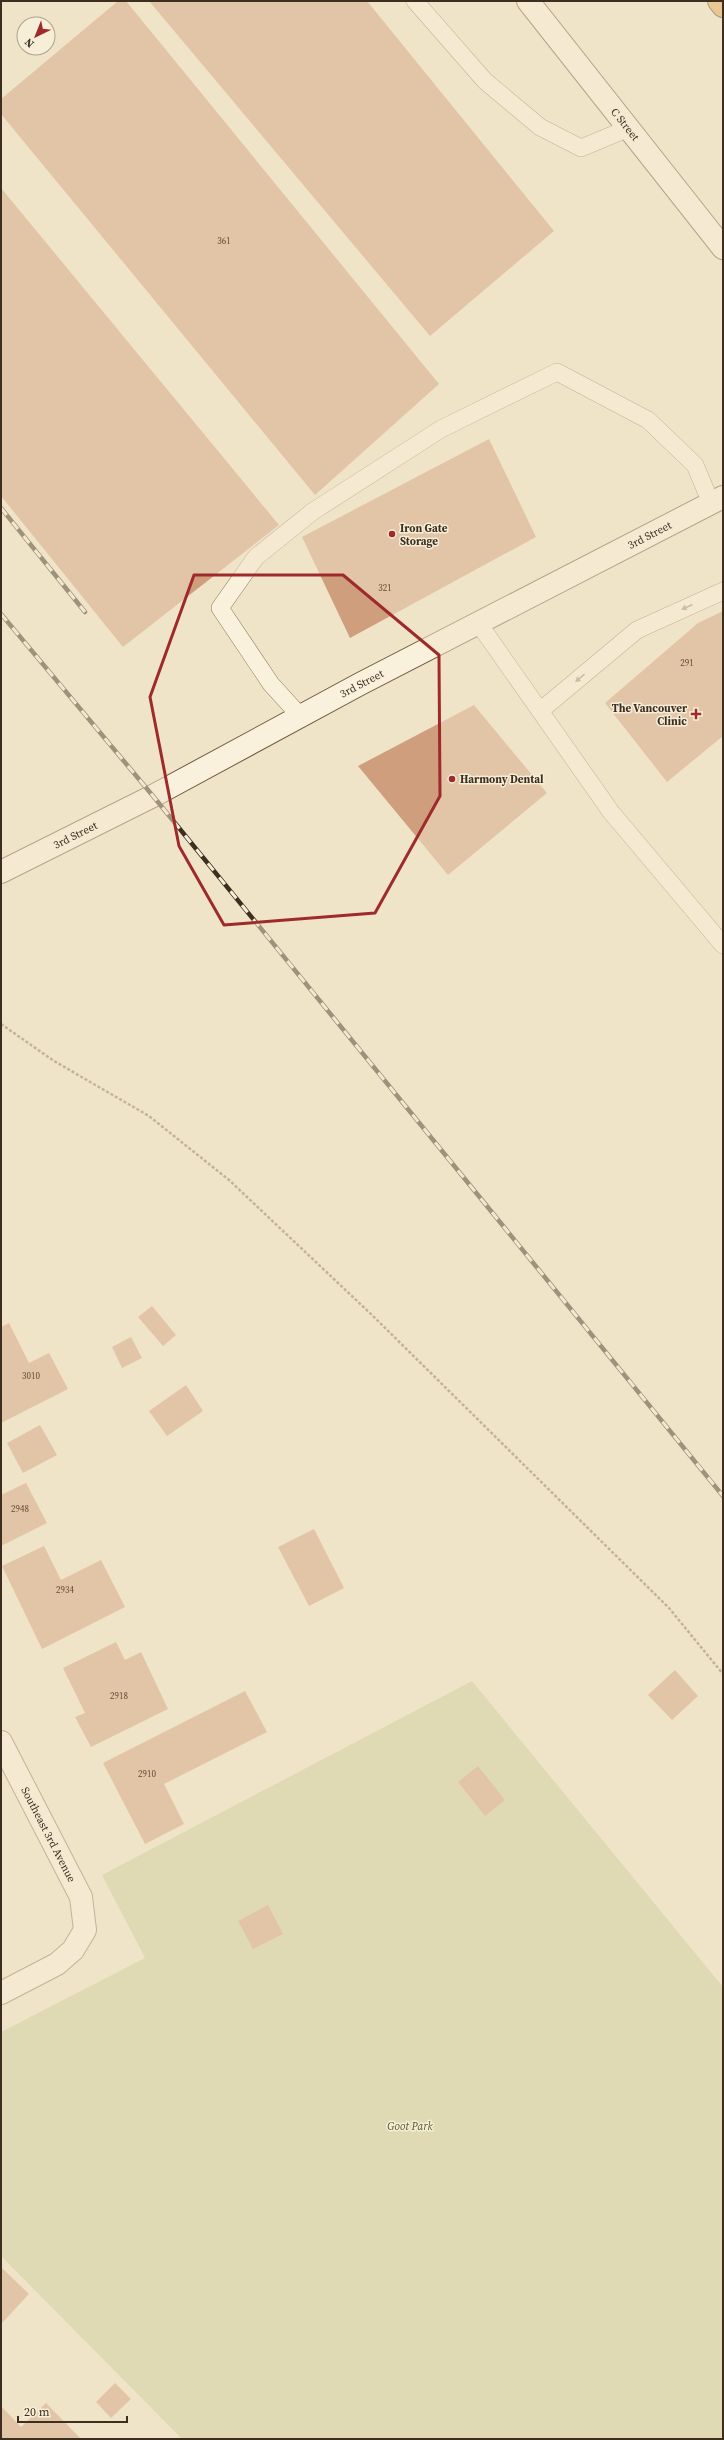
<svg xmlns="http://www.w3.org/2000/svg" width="724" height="2440" font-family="'Source Serif 4',serif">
  <rect width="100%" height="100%" fill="#f0e4c8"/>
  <path fill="#c9cf9b" d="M472,1681L723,1987V2439H182L1,2256V2032L145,1958L102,1875Z"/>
  <path fill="#cf9f7d" d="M118,1H126L439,384L315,495L1,114V99Z
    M149,1H367L554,231L430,336Z
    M1,188L279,525L123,647L1,496Z
    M489,439L536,537L350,638L302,537Z
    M723,611V736L667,782L605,703L698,623Z
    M474,705L547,793L448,875L358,766Z
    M152,1306L176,1335L163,1346L138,1317Z
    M9,1323L29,1363L49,1353L68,1389L1,1423V1327Z
    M131,1337L142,1358L122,1368L112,1347Z
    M186,1385L203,1411L167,1436L149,1411Z
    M40,1425L57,1455L23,1473L7,1443Z
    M26,1483L47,1523L1,1546V1495Z
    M314,1529L344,1588L309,1606L278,1547Z
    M44,1546L61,1580L101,1560L125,1607L42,1649L2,1566Z
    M116,1642L125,1660L141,1652L168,1709L91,1747L75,1717L85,1713L63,1668Z
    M675,1670L698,1696L672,1720L648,1695Z
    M245,1691L267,1732L164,1784L184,1824L145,1844L103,1763Z
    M478,1766L505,1800L485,1816L458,1782Z
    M268,1905L283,1934L253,1949L238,1921Z
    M2,2268L29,2294L1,2324V2269Z
    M115,2383L131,2399L111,2418L96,2402Z
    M46,2403L81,2439H1V2406L21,2427Z"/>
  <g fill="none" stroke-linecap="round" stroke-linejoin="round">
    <g stroke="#8d765c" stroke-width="18">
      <path id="lane" d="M415,1L485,81L540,127L581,148L629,128
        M479,624L611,812L723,945
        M540,711L637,630L723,591
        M301,717L271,684L220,608L256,557L312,512L441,429L557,372L648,420L695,465L711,503"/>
    </g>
    <g stroke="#8d765c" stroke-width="24">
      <g id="street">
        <path id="s1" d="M1,1742L81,1897L85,1930L73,1950L57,1964L1,1993"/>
      </g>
    </g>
    <g stroke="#6f573f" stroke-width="24">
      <g id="secondary">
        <path id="s2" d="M528,1L723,248"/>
        <path id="s3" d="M1,872L153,796L360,684L723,497"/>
      </g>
    </g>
    <g stroke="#5b4430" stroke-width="24">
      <path id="highway" d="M719,1L723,6"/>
    </g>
    <path stroke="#8d765c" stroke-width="2.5" stroke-dasharray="3 2" stroke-linecap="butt" d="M1,1024L54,1061L149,1116L229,1180L373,1316L669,1608L723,1674"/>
    <use href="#lane" stroke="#faf1dc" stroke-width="17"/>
    <use href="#street" stroke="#faf1dc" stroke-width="22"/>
    <use href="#secondary" stroke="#faf1dc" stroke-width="22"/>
    <use href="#highway" stroke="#e0a458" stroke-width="22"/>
    <g stroke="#3d2e20" stroke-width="4.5">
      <path id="rail" d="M1,508L85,612
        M1,614L153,796L723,1496"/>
    </g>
    <use href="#rail" stroke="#f7eed8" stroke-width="3" stroke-dasharray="9" stroke-linecap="butt"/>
  </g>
  <defs><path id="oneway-solid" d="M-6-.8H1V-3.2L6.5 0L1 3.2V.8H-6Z"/></defs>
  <g fill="#9c907e">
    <use href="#oneway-solid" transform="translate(687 607) rotate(156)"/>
    <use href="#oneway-solid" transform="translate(580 678) rotate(140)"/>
  </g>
  <path d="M0 0H724V2440H0ZM194,575H343L439,655L440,796L375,913L224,925L179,846L150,697Z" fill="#f0e4c8" fill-opacity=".55" fill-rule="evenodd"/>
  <path fill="none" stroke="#9e2a2b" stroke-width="3" stroke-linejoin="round" d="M194,575H343L439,655L440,796L375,913L224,925L179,846L150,697Z"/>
  <g fill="#9e2a2b" stroke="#f7eed8" stroke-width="1.5">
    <circle cx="392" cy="534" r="4"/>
    <path d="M694 708h4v4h4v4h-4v4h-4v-4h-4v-4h4z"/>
    <circle cx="452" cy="779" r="4"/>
  </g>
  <g text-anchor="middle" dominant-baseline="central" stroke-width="3" stroke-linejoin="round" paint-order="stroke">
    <g font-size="9" fill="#624a37">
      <text x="224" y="241">361</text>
      <text x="385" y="588">321</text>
      <text x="687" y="663">291</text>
      <text x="31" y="1376">3010</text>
      <text x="20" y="1509">2948</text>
      <text x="65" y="1590">2934</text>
      <text x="119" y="1696">2918</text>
      <text x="147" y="1774">2910</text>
    </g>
    <g font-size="11" fill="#3d2e20" stroke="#f7eed8">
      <text stroke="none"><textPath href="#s2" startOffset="157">C Street</textPath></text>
      <text stroke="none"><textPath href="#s3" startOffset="731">3rd Street</textPath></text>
      <text stroke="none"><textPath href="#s3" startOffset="407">3rd Street</textPath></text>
      <text stroke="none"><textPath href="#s3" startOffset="83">3rd Street</textPath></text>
      <text stroke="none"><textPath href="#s1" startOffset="104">Southeast 3rd Avenue</textPath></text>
    </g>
    <g font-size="11" font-weight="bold" fill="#3d2e20" stroke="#f7eed8" text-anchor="start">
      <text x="400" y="528">Iron Gate<tspan x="400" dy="13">Storage</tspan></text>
      <text x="687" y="708" text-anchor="end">The Vancouver<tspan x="687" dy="13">Clinic</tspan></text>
      <text x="460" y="779">Harmony Dental</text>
    </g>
    <g font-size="11" font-style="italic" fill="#4d5a26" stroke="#f7eed8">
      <text x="410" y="2126">Goot Park</text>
    </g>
  </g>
  <rect width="724" height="2440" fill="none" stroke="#3d2e20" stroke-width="4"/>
  <g transform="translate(36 36) rotate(223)"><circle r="19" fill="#f7eed8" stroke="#ada18e"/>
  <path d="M0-3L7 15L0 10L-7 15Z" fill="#9e2a2b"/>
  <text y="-6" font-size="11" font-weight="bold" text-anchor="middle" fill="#3d2e20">N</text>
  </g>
  <path d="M18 2416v6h109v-6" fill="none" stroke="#3d2e20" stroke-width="2"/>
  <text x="24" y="2416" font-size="12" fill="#3d2e20" stroke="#f7eed8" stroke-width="3" paint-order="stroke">20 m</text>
</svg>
